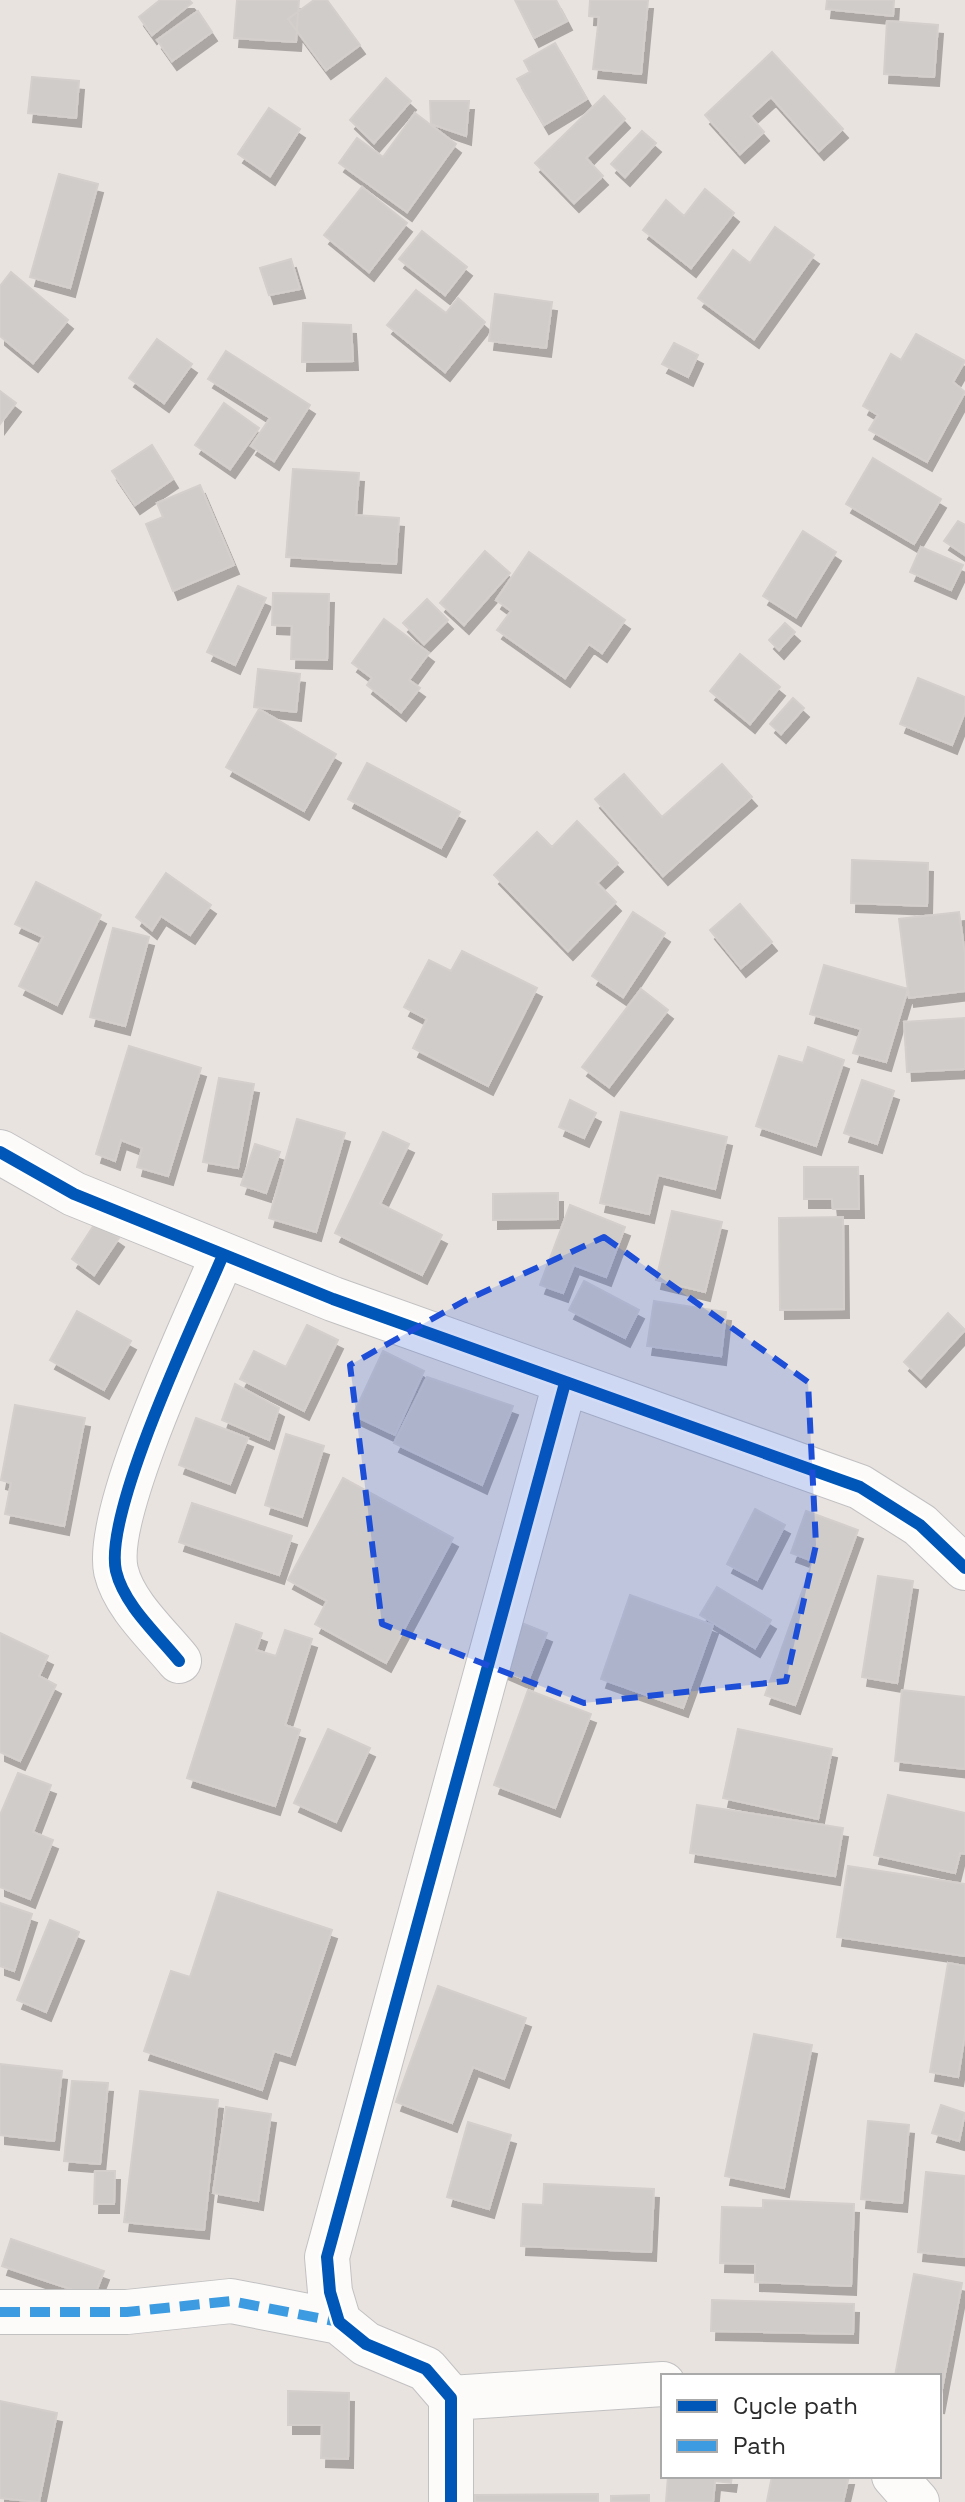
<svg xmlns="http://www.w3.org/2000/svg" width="965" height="2502" font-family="'Space Grotesk',sans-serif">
  <defs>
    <filter id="shadow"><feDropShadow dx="5" dy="9" stdDeviation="0" flood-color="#0004"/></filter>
  </defs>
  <rect width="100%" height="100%" fill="#e9e3e0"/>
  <path fill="#d0ccc9" stroke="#d4cfcc" stroke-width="2" filter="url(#shadow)" d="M160,0H189L192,3L152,35L139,17Z
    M237,0H299L296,42L234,38Z
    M314,0H327L360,45L326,70L288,19Z
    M515,0H556L567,21L534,38Z
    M590,0H648L641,74L593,69L599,17L589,16Z
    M827,0H894L893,16L826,9Z
    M198,11L212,32L172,61L157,40Z
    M887,21L938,25L934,77L884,74Z
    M555,43L587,99L544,125L517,79L530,72L524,61Z
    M772,52L843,129L819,151L771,97L750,116L764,132L740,154L705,115Z
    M32,77L79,81L76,118L28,113Z
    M386,78L411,101L374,143L350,120Z
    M604,96L625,119L586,158L603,176L574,203L535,163Z
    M430,101H469L466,136L431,124Z
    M269,108L300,129L270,176L238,154Z
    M415,113L456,144L407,212L339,163L357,138L383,157Z
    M642,131L656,143L625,177L611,164Z
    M59,174L98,184L70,288L30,277Z
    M362,187L407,223L369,272L324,235Z
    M705,189L734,213L691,268L643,230L666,200L684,216Z
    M775,227L814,255L754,339L698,298L733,250L750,263Z
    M422,231L467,267L445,295L399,259Z
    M291,259L300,289L269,295L260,268Z
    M11,272L68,320L33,363L0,336V286Z
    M416,290L446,313L458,298L485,322L445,372L387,325Z
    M495,294L552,302L546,348L489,341Z
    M303,323L351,325L353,361L302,362Z
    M916,334L965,361L953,382L965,392L927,462L869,430L878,415L863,406L891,354L901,360Z
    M157,339L192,364L164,403L129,378Z
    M674,343L698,355L688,377L662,364Z
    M226,351L310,405L274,461L251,446L270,418L208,379Z
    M0,391L16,403L0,424Z
    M224,403L259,428L230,469L195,445Z
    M152,445L173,479L135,505L112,471Z
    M873,458L941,499L914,544L846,504Z
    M293,469L359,473L356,515L399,518L396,564L286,557Z
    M200,485L234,565L173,591L146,524L163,517L157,503Z
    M958,521L965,525V555L944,541Z
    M803,531L836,552L796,617L763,596Z
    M921,547L963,565L951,590L910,572Z
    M485,551L510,573L464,625L440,603Z
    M529,552L625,620L602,653L589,644L565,678L497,630L511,611L496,600Z
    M238,586L266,598L235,665L207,652Z
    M273,593L329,594L327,660L291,659L292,626L272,625Z
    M427,599L448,620L424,644L403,623Z
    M384,619L429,653L409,680L420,688L401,712L367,685L372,678L352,663Z
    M785,623L795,632L779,650L769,640Z
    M740,654L780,687L750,724L710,691Z
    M258,669L300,674L296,712L254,707Z
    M918,678L965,697V712L952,745L900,724Z
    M793,698L804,708L781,734L770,724Z
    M259,709L336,754L304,811L226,767Z
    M367,763L460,812L441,848L348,799Z
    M722,764L752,797L663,876L595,799L624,774L662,817Z
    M577,821L618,863L597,883L616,902L568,951L494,875L537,832L552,847Z
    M852,860L928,863L927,906L851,903Z
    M166,873L211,905L190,935L161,916L152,930L136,917Z
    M36,882L101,915L57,1005L19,986L43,937L15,924Z
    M740,904L772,942L741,968L710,930Z
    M633,912L665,933L623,997L592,976Z
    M959,912L965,955V991L909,998L899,919Z
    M113,928L149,937L125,1026L90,1017Z
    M462,951L537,988L488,1086L413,1048L427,1019L404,1007L429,960L451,971Z
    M824,965L908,989L886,1062L853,1053L861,1029L810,1014Z
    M641,989L668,1010L609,1087L582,1067Z
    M965,1018V1069L907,1072L904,1022Z
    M129,1046L201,1068L168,1176L137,1167L142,1148L121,1140L115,1161L96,1154Z
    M808,1047L844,1060L816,1146L756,1126L779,1056L803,1063Z
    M219,1078L254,1084L238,1168L203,1162Z
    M862,1080L894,1091L877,1144L844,1133Z
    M570,1100L596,1113L584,1138L559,1127Z
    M621,1112L727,1137L715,1189L658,1175L649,1214L600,1203Z
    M297,1119L345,1133L316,1232L269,1218Z
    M383,1132L409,1144L380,1204L442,1235L422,1275L335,1233Z
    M255,1144L280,1152L266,1193L241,1185Z
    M804,1167H858L859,1209H833L832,1199H804Z
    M558,1193V1219L493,1220V1194Z
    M570,1205L625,1227L606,1277L574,1265L563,1293L540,1285Z
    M672,1211L722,1222L705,1292L656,1280Z
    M843,1217L844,1309L780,1310L779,1218Z
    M96,1222L119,1238L94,1275L72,1259Z
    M584,1281L639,1310L625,1338L569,1310Z
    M654,1301L726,1312L721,1356L647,1346Z
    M77,1311L131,1341L104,1390L50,1360Z
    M948,1313L965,1330L921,1378L904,1362Z
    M307,1325L338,1340L304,1411L240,1379L254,1351L286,1367Z
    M383,1351L424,1371L395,1435L353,1415Z
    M427,1377L513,1406L482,1485L394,1443Z
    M235,1384L279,1408L269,1440L222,1420Z
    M15,1405L85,1418L64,1526L5,1514L11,1483L1,1480Z
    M196,1418L248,1438L230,1484L179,1465Z
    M286,1434L324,1446L302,1517L265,1505Z
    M343,1478L453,1538L386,1663L315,1624L327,1601L288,1580Z
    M192,1503L292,1536L279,1575L179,1542Z
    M755,1509L785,1525L757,1580L727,1564Z
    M806,1511L858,1530L795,1705L765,1695L813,1561L791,1553Z
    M878,1576L913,1581L897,1683L862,1677Z
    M717,1587L771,1620L755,1648L700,1615Z
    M630,1595L713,1625L683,1708L601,1679Z
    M514,1620L547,1633L528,1681L496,1667Z
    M236,1624L262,1633L256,1650L276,1656L285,1630L312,1639L285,1725L300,1730L275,1806L187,1778Z
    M0,1633L48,1656L39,1676L56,1685L20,1761L0,1752Z
    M528,1690L591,1714L555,1808L494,1785Z
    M902,1690L965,1697V1769L895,1761Z
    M328,1729L370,1748L336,1822L294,1803Z
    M738,1729L832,1749L818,1819L723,1798Z
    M18,1773L51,1785L33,1832L53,1840L30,1899L0,1887V1815Z
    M888,1795L965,1813V1854L960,1853L955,1873L874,1855Z
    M697,1805L843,1828L835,1876L690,1853Z
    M848,1866L965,1884V1956L837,1937Z
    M218,1892L332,1930L290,2056L274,2051L262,2090L144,2051L171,1971L190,1977Z
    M0,1903L32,1914L14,1971L0,1966Z
    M50,1920L79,1932L46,2012L17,2000Z
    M948,1963L965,1966V2034L958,2077L930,2072Z
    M438,1986L526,2018L504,2079L473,2067L452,2123L396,2102Z
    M754,2034L812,2045L784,2188L725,2176Z
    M0,2064L62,2071L54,2141L0,2135Z
    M72,2081L108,2083L100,2164L64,2161Z
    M140,2091L218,2100L204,2230L124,2222Z
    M941,2105L965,2113L959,2141L932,2133Z
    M226,2107L271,2114L258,2201L213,2193Z
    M868,2121L909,2125L902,2203L861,2199Z
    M468,2122L511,2135L489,2209L447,2197Z
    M95,2171H115L114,2204H94Z
    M926,2172L965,2176L964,2257L918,2252Z
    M544,2184L654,2189L651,2252L521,2246L523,2204L543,2205Z
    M763,2200L854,2204L851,2286L755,2282V2264L720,2263L722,2207L763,2208Z
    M11,2239L104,2271L94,2297L2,2266Z
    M914,2274L962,2283L939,2405V2376H895Z
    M712,2300L854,2304L853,2334L711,2331Z
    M288,2391L349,2393L348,2459L321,2458L322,2425H288Z
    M0,2401L57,2413L39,2502L0,2498Z
    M668,2476H732L731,2483L715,2481L713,2502H666Z
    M772,2476H849L843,2502H771L767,2501Z
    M598,2494V2502H475V2495Z
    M649,2495V2502H611V2496Z"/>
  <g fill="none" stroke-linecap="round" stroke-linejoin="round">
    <g stroke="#c2c1c2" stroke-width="46">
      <path id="street" d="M0,1152L74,1194L333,1299L860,1487L920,1525L965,1568
        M179,1661C158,1635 124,1605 116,1571C103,1512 197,1317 223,1255
        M0,2312H127L231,2301L339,2322
        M451,2398L663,2384
        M894,2476L917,2502
        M451,2502V2398L426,2369L366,2344L339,2322L330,2292L327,2257L565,1383"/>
    </g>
    <use href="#street" stroke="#fcfbfa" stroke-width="44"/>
    <path stroke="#3d9ce1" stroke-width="10" stroke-dasharray="20 10" stroke-linecap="butt" d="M0,2312H127L231,2301L339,2322"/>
    <g stroke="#fff" stroke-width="17">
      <path id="cycleway" d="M0,1152L74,1194L333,1299L860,1487L920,1525L965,1568
        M179,1661C158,1635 124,1605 116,1571C103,1512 197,1317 223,1255
        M451,2502V2398L426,2369L366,2344L339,2322L330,2292L327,2257L565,1383"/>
    </g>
    <use href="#cycleway" stroke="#0057b8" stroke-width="12"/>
  </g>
  <path fill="#1d4ed8" fill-opacity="0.2" stroke="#1d4ed8" stroke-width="6" stroke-dasharray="16 10" stroke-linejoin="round" d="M604,1237L808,1382L816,1545L786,1681L584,1703L382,1624L350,1365L464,1301Z"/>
  <rect x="661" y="2374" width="280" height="104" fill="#ffffff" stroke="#aaaaaa" stroke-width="2"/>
  <rect x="677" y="2400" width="40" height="12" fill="#0057b8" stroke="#aaaaaa" stroke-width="2"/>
  <text x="733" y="2414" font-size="24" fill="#2b2b2b">Cycle path</text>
  <rect x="677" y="2440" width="40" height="12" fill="#3d9ce1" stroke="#aaaaaa" stroke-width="2"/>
  <text x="733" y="2454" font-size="24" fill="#2b2b2b">Path</text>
</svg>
